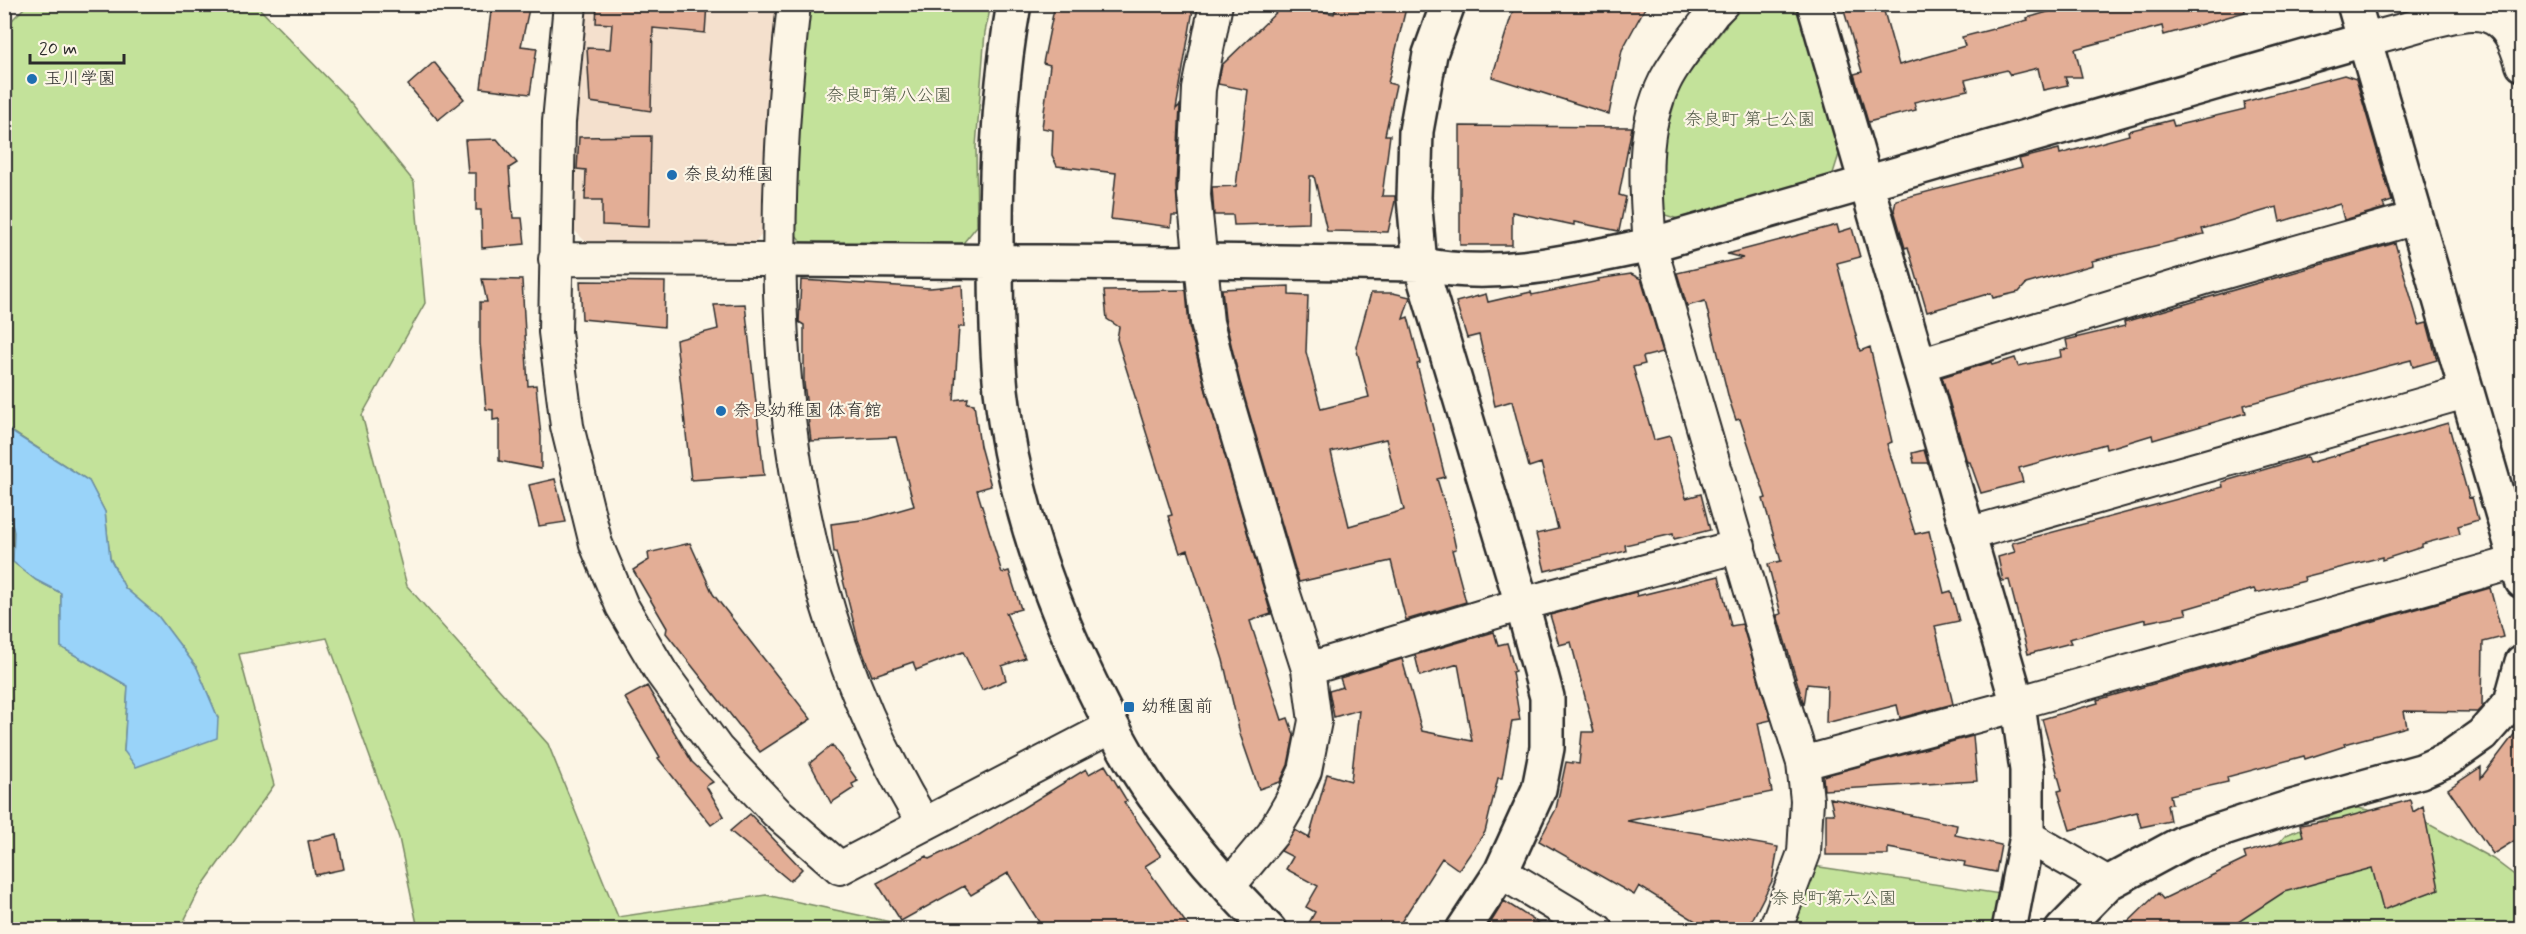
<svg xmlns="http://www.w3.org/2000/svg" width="2526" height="934" font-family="Mynerve,'Klee One',sans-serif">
  <rect width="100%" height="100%" fill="#fcf5e5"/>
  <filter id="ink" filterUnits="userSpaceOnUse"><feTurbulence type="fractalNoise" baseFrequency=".0167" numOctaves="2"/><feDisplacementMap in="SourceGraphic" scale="12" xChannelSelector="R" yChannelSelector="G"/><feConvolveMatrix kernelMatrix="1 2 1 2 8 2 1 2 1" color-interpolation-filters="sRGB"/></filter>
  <g filter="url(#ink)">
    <path fill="#f4e0cd" d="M586,5H782L768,226L755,243L588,244L572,228L575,123Z"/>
    <path fill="#c3e29a" stroke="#778662" stroke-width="1.5" d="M27,5H256L344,95L414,182L425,303L362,415L407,586L548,744L618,917L766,895L923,929H418L399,838L327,638L239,654L274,785L200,889L180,929L5,930V510L9,511L14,532L13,562L36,580L61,593V647L128,686L124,751L218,718L197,668L158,616L125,588L110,558L105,512L89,481L5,427V27Z
      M805,5H991L985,32L976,147L977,226L960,247L803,244L792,230Z
      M1742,5H1798L1840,151L1831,180L1678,219L1659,213L1660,152L1680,85Z
      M2353,807L2423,821L2493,859L2521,880V929L2235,930L2234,922L2248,878L2286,835Z
      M1813,866L2001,894L1990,929L1785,930Z"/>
    <path fill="#99d3f9" stroke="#6d90a7" stroke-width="1.5" d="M4,427L89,481L105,512L110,558L125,588L158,616L197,668L218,718L217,738L136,767L124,751L128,686L61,647V593L36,580L13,562L14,532L9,511L5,510Z"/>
    <path fill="#e3ae96" stroke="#2b2b2b" stroke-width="1.5" fill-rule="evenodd" d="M492,4H530L521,46L537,48L530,94L481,88Z
      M597,4H707L705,33L653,28L651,111L590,102L587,48L610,49L612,24L596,23Z
      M1055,4H1194L1176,109L1180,105L1176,187L1178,216H1172L1171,227L1111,219L1116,173L1057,166L1052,155L1053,130L1042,128L1050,65L1043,63Z
      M1285,4L1334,14L1337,4H1387L1406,8L1388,83L1396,85L1385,135H1390L1382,196H1395V201L1388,232L1327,231L1314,176H1310L1309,223L1234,225L1233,215H1214L1212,187L1236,186L1248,90L1218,84L1222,65Z
      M1515,4H1647L1622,50L1609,114L1492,77Z
      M1842,4H1882L1899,65L1965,46L1962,37L2028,20L2027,18L2075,4H2244L2245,12L2164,35L2162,26L2075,49L2082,77H2065L2068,85L2043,90L2038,68L2010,75L2007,70L1965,80L1968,90L1914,102L1916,110L1868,122L1854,74L1862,72Z
      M434,62L464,99L438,120L408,85Z
      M2344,75L2356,79L2392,201L2383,204L2385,208L2344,220L2340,204L2280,222L2277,207L2202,229L2204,234L2092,261L2093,265L2026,284L2019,292L1993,298L1991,293L1927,312L1908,247L1905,248L1894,210L1896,200L2022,167L2019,159L2059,149L2060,154L2129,135L2128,131L2172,120L2174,126L2245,109L2244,102Z
      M1460,126L1632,127L1619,195L1626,197L1619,231L1574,222V225L1512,212V245H1460Z
      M651,136L649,227L602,225V200H585L586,170L577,169L579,137Z
      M497,139L517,163L509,168L513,218H522L525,244L482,248L481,210H476V173H468L465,140Z
      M1837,225L1839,232L1852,228L1860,257L1837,263L1860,351L1870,347L1892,442L1887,444L1915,534L1929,531L1944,593L1951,591L1959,621L1935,626L1953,704L1900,718L1897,705L1826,723L1827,686L1807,684L1804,705L1777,615L1781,614L1768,564L1781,561L1763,499L1766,498L1740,419L1736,420L1729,399L1705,301L1687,306L1677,273L1743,258L1727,254Z
      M2395,243L2419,325L2427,323L2437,360L2413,367L2411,360L2384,367L2244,405L2246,413L2153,440L2152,435L2106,449L2105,444L2019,468L2023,482L1981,493L1970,462H1967L1942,377L1991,362L1992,365L2015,358L2018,366L2061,357L2060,350L2068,349L2066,340L2125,326L2124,322Z
      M1631,274L1641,279L1663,352L1643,357L1645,364L1633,367L1654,440L1670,436L1686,498L1701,494L1710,530L1674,539L1673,534L1625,545L1626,551L1545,571L1536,534L1558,529L1541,463L1529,467L1512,401L1495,406L1479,335L1467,338L1456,302L1486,294L1488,302L1531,292L1532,295L1599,281L1598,279Z
      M482,279L522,280L528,386L536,385L541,437V469L499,461V419L493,420V410L486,409L480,343V302H487Z
      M801,280L930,288L962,285L964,327H959L954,400L968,398L967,403L974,404L980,446L991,486L977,490L1002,573L1009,571L1021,609L1006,613L1025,658L1002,666L1006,680L982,690L963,652L916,670L913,662L872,676L858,640L836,552H834L831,524L869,519L914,506L896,437L811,441L804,383V325L799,322Z
      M580,281L665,282L664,327L582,319Z
      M1289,286V295L1308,296L1306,352L1321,409L1369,397L1356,347L1371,293H1393L1410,297L1403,319L1408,317L1420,363L1417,364L1445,477L1437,479L1450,521L1456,549L1452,550L1466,602L1406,620L1391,561L1299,582L1240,382L1225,319L1222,289ZM1386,439L1404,510L1349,526L1331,452Z
      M1186,290L1189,326L1206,391L1271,614L1250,621L1282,720L1288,718L1294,735L1288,765L1280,782L1259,789L1240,734L1223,660L1188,550L1180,553L1168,516L1172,515L1117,339L1119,327L1107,319L1104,291Z
      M745,304L764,475L691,480L676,340L718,329L714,305Z
      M2448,423L2469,498L2472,497L2478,520L2458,526L2460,534L2422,544V547L2382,560V557L2304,577L2305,581L2256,593L2254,589L2185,609L2187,614L2146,622V619L2069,639L2071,643L2028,654L2009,580L2003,581L1998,557L2015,552L2012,543L2223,487L2222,482L2307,457L2309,463L2334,456Z
      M1924,450L1928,463H1914L1912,453Z
      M555,479L566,522L539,526L529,485Z
      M690,543L713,594L811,719L760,752L666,633L667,628L633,570L649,560L648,553Z
      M1719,576L1731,626L1742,624L1771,720L1758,723L1772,792L1627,821L1778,847L1772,881L1747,930H1710L1639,886L1634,895L1539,841L1556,809L1566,762L1579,764L1582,732H1594L1571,642L1559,645L1550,615L1632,593L1636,592L1637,596Z
      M2490,588L2503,637L2483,642L2482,707L2477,712L2404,711L2407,727L2344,744L2345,746L2305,759L2304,756L2227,777L2228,782L2170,795L2172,804L2167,805L2170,821L2141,827L2137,812L2070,830L2058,791L2062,790L2042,719L2098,703L2097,700Z
      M1494,632L1498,645L1507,643L1515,671L1512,672L1520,720L1512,721L1502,778H1498L1485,832L1459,870L1442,858L1396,930H1305L1315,912L1306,907L1318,886L1286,869L1293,857L1281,851L1295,830L1309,838L1327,774L1351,781L1359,710L1334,717L1329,691L1343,687L1340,678L1402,659L1422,731L1472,741L1458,664L1420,676L1415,655Z
      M647,686L692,762L713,782L706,786L724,816L711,825L658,758L660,757L625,698Z
      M2522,724V836L2493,854L2448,789L2481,767V778Z
      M1973,736L1977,781L1824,790L1823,776Z
      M832,745L858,781L852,784L854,788L831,803L810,763Z
      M1105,765L1127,801L1124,802L1161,856L1145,866L1191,930H1044L1008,873L971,895L964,886L901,921L877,883L927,856L929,859L979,835L1086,769L1089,774Z
      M1830,798L1957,825L1955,835L2001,845L1996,872L1964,866L1965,862L1888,848V855H1826V814H1834Z
      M2410,800L2413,812L2423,806L2439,889L2383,910L2372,868L2284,892L2226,930H2120L2158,893L2163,899L2246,859L2244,853L2303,836L2300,825L2343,818Z
      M750,814L802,869L790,881L730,831Z
      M337,834L344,869L315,875L308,841Z
      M1504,901L1549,930H1486Z"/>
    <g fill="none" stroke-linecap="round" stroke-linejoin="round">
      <g stroke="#2b2b2b" stroke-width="36">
        <path id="street" d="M570,4L559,122L555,332L567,426L596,544L622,606L661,672L717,749L776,812L840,868L1111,727
          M794,4C762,286 772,576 924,824
          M1216,4L1199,89L1194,195L1207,322L1223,387L1281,585L1308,669L1315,721L1305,771L1291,802L1273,833L1228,887
          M1722,4L1713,13C1697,35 1677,57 1665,81C1640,131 1646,191 1650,245L1778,684L1803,763L1807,800L1804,853L1775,930
          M2364,40C2385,35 2406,29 2426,23C2477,9 2506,4 2522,65
          M555,259L778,260
          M1919,365L2208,277L2416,218
          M1968,534L2465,392
          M1308,669L1522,604L1739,546
          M1803,763L2018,705L2031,699L2516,562
          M2027,836L2108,883
          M1501,872L1597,930"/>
      </g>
      <g stroke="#2b2b2b" stroke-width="38">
        <path id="secondary" d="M1014,4C1000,80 996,158 996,235C996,285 996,341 1001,390C1012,492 1046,591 1090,682C1109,721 1129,761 1154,796C1189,843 1228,888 1269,930
          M1448,4L1430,54L1416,131L1414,198L1420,264L1522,604L1547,697V748L1539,789L1501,872L1463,930
          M1814,4L2018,705L2027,770V836L2009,930
          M2354,4L2522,581
          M778,260L1180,263L1199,261L1420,264C1495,281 1577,260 1650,245L2364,40
          M2062,930L2108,883L2184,842L2285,809L2421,771L2448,759L2482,735L2511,702L2522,662"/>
      </g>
      <use href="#street" stroke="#fcf5e5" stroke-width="32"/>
      <use href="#secondary" stroke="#fcf5e5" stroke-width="33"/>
    </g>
  </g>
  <g fill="#1f6fb2" stroke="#fcf5e5" stroke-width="2">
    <circle cx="32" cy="79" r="6"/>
    <circle cx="672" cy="175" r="6"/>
    <circle cx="721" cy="411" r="6"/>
    <rect x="1123" y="701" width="12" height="12" rx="3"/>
  </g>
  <g text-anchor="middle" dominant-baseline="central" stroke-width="4.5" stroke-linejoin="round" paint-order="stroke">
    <g font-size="18" fill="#2b2b2b" stroke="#fcf5e5" text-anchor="start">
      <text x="44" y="79">玉川学園</text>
      <text x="684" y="175">奈良幼稚園</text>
      <text x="733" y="411">奈良幼稚園 体育館</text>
      <text x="1141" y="707">幼稚園前</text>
    </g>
    <g font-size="18" fill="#515947" stroke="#fcf5e5">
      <text x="889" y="96">奈良町第八公園</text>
      <text x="1750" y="120">奈良町 第七公園</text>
      <text x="1834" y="899">奈良町第六公園</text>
    </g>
  </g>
  <rect width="2526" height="934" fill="none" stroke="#fcf5e5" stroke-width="24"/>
  <rect x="12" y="12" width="2502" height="910" fill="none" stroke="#2b2b2b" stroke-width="2" filter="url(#ink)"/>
  <path d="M30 54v9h94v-9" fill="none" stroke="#2b2b2b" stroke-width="3"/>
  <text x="39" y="54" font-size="18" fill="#2b2b2b" stroke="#fcf5e5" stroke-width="4.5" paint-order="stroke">20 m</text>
</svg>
